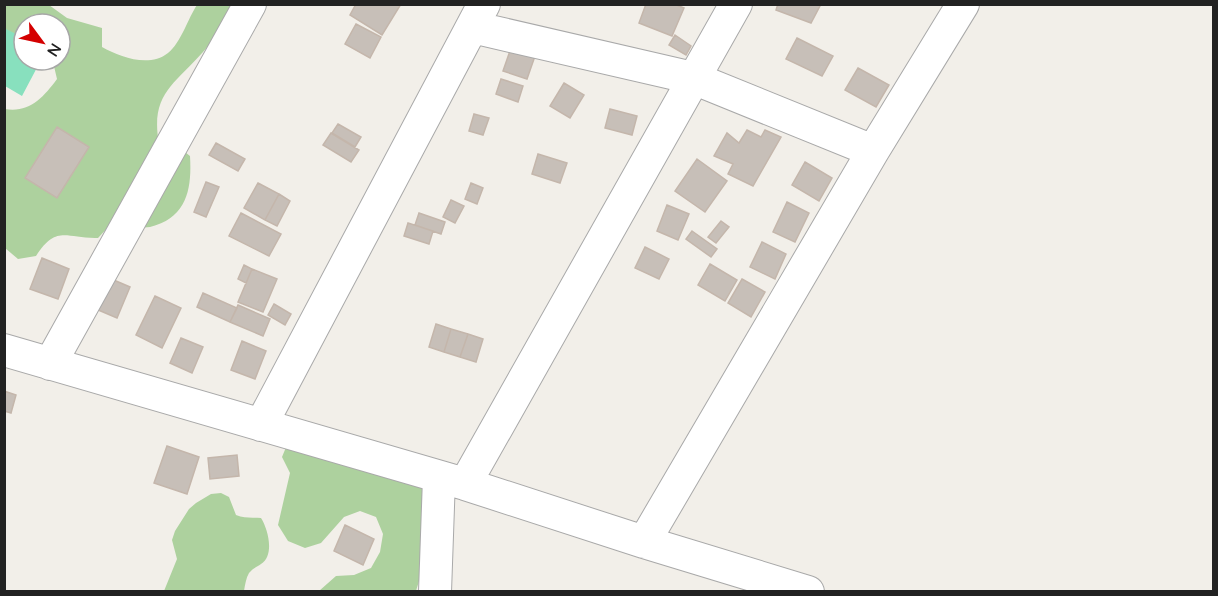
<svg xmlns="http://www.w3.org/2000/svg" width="1218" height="596" font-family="Quicksand,sans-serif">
  <rect width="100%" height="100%" fill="#f2efe9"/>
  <path fill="#add19e" d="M5,5H49L67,18L102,28V47C120,57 149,68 168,53C181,43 188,18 197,5H232C223,21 216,38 203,52C174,85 150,94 159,144L176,145L190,156C192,189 187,218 150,227C139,229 123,224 111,224L98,238C66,239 57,224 36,256L18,259L5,248V109C29,113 43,98 57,79L53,62L49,60H60V24H24V46L5,31Z
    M289,440L428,490L429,548L416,591H319L336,576L354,575L371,568L380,552L383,534L376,517L360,511L344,517L321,543L305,548L288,541L278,525L290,473L282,457Z
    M221,493L229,497L236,515C245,519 252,517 261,518C268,529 275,555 261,564C257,567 253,568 249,573C246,578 245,585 244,591H164L177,559L172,540L175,531L189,509L196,503L211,494Z"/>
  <path fill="#88e0be" d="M4,28L24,38V60H41L22,96L5,86Z"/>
  <path fill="#c7bfb8" stroke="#c4b6ab" stroke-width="1.5" d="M356,4H401L382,35L350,15Z
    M646,4H674L684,8L672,36L639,23Z
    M778,4H821L811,23L776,10Z
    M356,24L381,37L370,58L345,44Z
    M675,35L691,46L686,55L669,45Z
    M797,38L833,56L822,76L786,59Z
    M511,48L535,56L527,79L503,71Z
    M858,68L889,85L876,107L845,90Z
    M501,79L523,86L518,102L496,94Z
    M564,83L584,95L570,118L550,106Z
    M610,109L637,116L632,135L605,128Z
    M474,114L489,118L483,135L469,131Z
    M338,124L361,137L355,147L332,133Z
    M57,127L89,147L57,198L25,178Z
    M747,130L761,137L765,130L781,137L753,186L728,174L733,164L714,156L727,133L739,143Z
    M331,133L359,150L351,162L323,145Z
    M216,143L245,159L238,171L209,155Z
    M538,154L567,163L560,183L532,174Z
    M697,159L727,181L705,212L675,191Z
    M805,162L832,178L819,201L792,185Z
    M206,182L219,187L206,217L194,212Z
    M258,183L279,194L265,220L244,208Z
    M471,183L483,188L477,204L465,199Z
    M279,194L290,201L277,226L265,220Z
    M451,200L464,206L455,223L443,217Z
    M787,202L809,213L795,242L773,232Z
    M667,205L689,214L678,240L657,231Z
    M241,213L281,234L269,256L229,236Z
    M419,213L445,222L441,234L415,225Z
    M721,221L729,227L716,243L708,237Z
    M408,223L433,231L429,244L404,236Z
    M692,231L717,249L711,257L686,239Z
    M762,242L786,254L775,279L750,267Z
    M645,247L669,259L659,279L635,268Z
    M42,258L69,269L58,299L30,289Z
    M710,264L737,280L725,301L698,285Z
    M244,265L252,269L246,283L238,279Z
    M252,269L277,279L263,312L238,302Z
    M102,275L130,287L117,318L89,306Z
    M742,279L765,292L751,317L728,303Z
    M203,293L237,308L230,322L197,307Z
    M155,296L181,308L162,348L136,335Z
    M274,304L291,314L285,325L268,315Z
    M238,305L270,319L263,336L230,322Z
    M436,324L451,329L444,352L429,347Z
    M451,329L468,334L460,357L444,352Z
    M468,334L483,339L476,362L460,357Z
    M181,338L203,347L192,373L170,363Z
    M242,341L266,351L255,379L231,370Z
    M4,391L16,395L11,413L4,411Z
    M167,446L199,457L187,494L154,483Z
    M237,455L239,476L210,479L208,458Z
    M345,525L374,539L363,565L334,551Z"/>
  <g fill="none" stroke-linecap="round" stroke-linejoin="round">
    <g stroke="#a9a9a9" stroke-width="34">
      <path id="minor" d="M472,27L693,78L873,151
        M4,350L465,484L644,542L808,592
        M50,364L250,4
        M261,425L484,4
        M465,484L736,4
        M644,542L873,151L963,4
        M435,592L439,478"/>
    </g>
    <use href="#minor" stroke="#fff" stroke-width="32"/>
  </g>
  <rect width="1218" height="596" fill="none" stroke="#222222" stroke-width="12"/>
  <g transform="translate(42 42) rotate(123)"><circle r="28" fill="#ffffff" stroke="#a7a7a7" stroke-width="1.5"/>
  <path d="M0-4.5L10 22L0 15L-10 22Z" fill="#d40000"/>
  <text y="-9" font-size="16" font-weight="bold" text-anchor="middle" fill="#222222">N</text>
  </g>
</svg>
